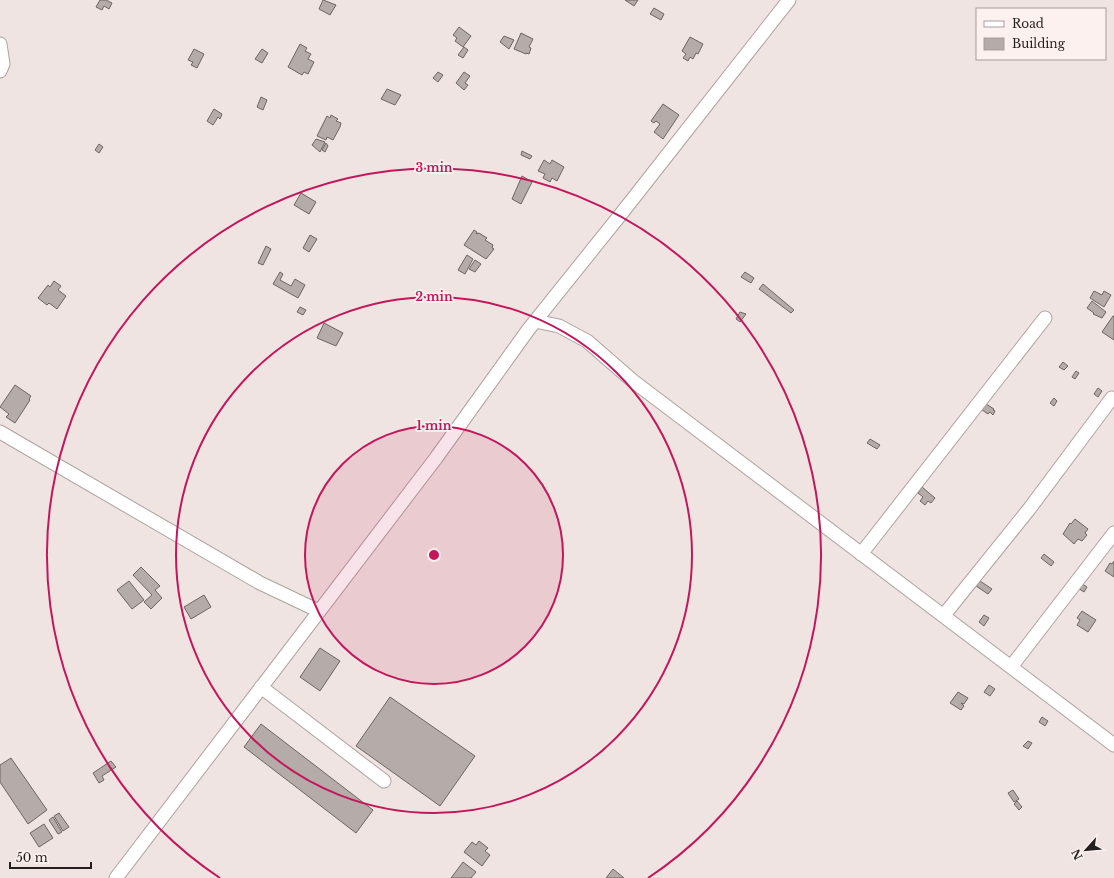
<svg xmlns="http://www.w3.org/2000/svg" width="1114" height="878" font-family="'Libre Baskerville',serif">
  <rect width="100%" height="100%" fill="#efe4e1"/>
  <path fill="#b5aba8" stroke="#6e6562" d="M100,0H106L112,3L109,9L104,6L102,10L96,7Z
    M323,0L336,5L330,15L319,9Z
    M625,0H638L634,6Z
    M654,8L664,14L661,20L650,14Z
    M459,27L471,36L463,47L455,41L457,38L453,35Z
    M521,33L533,39L529,47L531,48L529,54L526,53V54L514,49Z
    M504,36L514,40L509,49L500,42Z
    M690,37L703,44L698,54L696,53L693,59L690,57L688,61L683,58L686,54L682,51Z
    M300,44L307,48L305,51L311,54L308,59L314,62L308,74L304,72L302,75L288,67Z
    M464,47L468,50L463,58L458,55Z
    M194,49L204,54L197,68L191,65L193,62L188,60Z
    M262,49L268,53L262,63L255,59Z
    M438,72L443,75L438,82L433,78Z
    M464,72L470,76L465,83L468,85L464,90L456,83Z
    M387,89L401,95L395,105L381,99Z
    M261,97L267,100L263,110L257,107Z
    M663,104L679,115L663,139L654,132L660,124L656,121L654,123L651,121Z
    M214,109L222,114L220,119L218,117L213,125L207,121Z
    M331,115L338,119L336,121L341,123L340,127L333,140L327,137L326,140L317,136L327,116L330,118Z
    M316,139L325,142L320,152L312,145Z
    M326,143L328,146L325,152L322,150Z
    M99,144L103,147L99,153L95,150Z
    M522,151L532,156L530,159L521,155Z
    M544,160L550,164L552,160L564,167L557,181L552,178L550,182L543,178L545,174L538,171Z
    M522,176L532,182L521,204L512,199Z
    M301,193L316,202L309,214L294,205Z
    M474,230L477,232L476,234L479,233L487,238L485,240L493,245L492,248L494,249L486,259L464,245Z
    M310,235L317,239L309,252L303,248Z
    M266,246L271,249L263,265L258,263Z
    M467,255L473,259L465,274L458,270Z
    M475,260L481,264L475,272L469,269Z
    M280,272L283,274L280,280L291,286L295,279L305,285L298,298L273,284Z
    M745,272L754,278L751,283L741,277Z
    M54,281L61,286L58,290L66,296L57,309L49,303L47,305L38,298L48,285L50,287Z
    M763,284L794,310L791,313L759,289Z
    M1094,291L1102,295L1104,291L1111,295L1104,307L1090,298Z
    M1092,301L1106,312L1102,318L1093,314L1094,313L1087,308Z
    M300,307L306,310L303,315L297,312Z
    M740,312L746,314L740,322L736,319Z
    M1113,316H1114V340L1102,332Z
    M324,323L343,333L336,346L317,338Z
    M1063,362L1068,366L1064,370L1059,367Z
    M1076,371L1079,373L1075,379L1072,377Z
    M15,385L31,396L29,399L30,400L15,423L6,417L9,414L0,407Z
    M1098,388L1102,391L1098,397L1094,394Z
    M1054,398L1057,401L1054,406L1050,403Z
    M986,404L994,409L993,410L995,411L993,415L990,412L988,414L982,410Z
    M870,439L880,445L877,449L867,443Z
    M922,487L935,498L931,503L928,501L925,505L920,501L923,497L918,493Z
    M1075,519L1088,529L1085,533L1087,535L1082,541L1078,539L1074,544L1063,534L1070,523L1071,524Z
    M1044,554L1054,562L1051,566L1041,558Z
    M1114,561V577L1105,571L1110,563L1112,564Z
    M141,567L160,586L155,590L162,598L151,609L144,602L152,595L133,575Z
    M977,579L992,589L988,594L973,584Z
    M129,581L144,600L132,609L117,590Z
    M1081,583L1087,587L1084,592L1078,588Z
    M204,595L211,607L191,619L184,607Z
    M1082,611L1096,620L1088,632L1077,625L1080,620L1077,618Z
    M984,615L989,618L984,626L979,622Z
    M320,648L340,661L320,691L300,677Z
    M989,685L995,689L990,696L984,692Z
    M958,692L968,698L964,704L961,703L964,706L961,710L950,703Z
    M390,697L475,756L440,806L356,746Z
    M1042,717L1048,721L1045,726L1039,722Z
    M261,724L373,810L356,833L244,747Z
    M1028,741L1032,743L1028,749L1023,746Z
    M11,758L47,810L28,824L0,782V765Z
    M111,761L116,767L102,776L104,780L99,783L93,773Z
    M1013,790L1019,799L1014,802L1008,793Z
    M1017,801L1022,807L1019,810L1014,804Z
    M59,813L69,827L63,831L54,816Z
    M53,817L62,832L58,834L49,820Z
    M44,824L53,838L39,847L30,833Z
    M479,841L488,848L485,851L490,855L482,866L464,852L472,842L476,845Z
    M463,862L476,872L471,878H451Z
    M613,869L624,878H606Z"/>
  <g fill="none" stroke-linecap="round" stroke-linejoin="round">
    <g stroke="#ada3a0" stroke-width="15">
      <path id="minor" d="M0,44L3,64L0,71
        M535,321L559,326L587,341L633,381L1114,745
        M0,432L260,583L319,611
        M861,554L1045,318
        M944,615L1030,508L1112,398
        M1011,667L1114,533
        M261,687L384,781
        M116,878L436,458L528,330L621,214L789,0"/>
    </g>
    <use href="#minor" stroke="#fff" stroke-width="13"/>
  </g>
  <circle cx="434" cy="555" r="129" fill="#c2185b" fill-opacity=".12"/>
  <g fill="none" stroke="#c2185b" stroke-width="2">
    <circle cx="434" cy="555" r="129"/>
    <circle cx="434" cy="555" r="258"/>
    <path d="M220 878A387 387 0 1 1 648 878"/>
  </g>
  <circle cx="434" cy="555" r="6" fill="#c2185b" stroke="#fcf1ee" stroke-width="2"/>
  <g font-size="12" text-anchor="middle" font-weight="bold" fill="#c2185b" stroke="#fcf1ee" stroke-width="3.5" stroke-linejoin="round" paint-order="stroke">
    <text x="434" y="172">3 min</text>
    <text x="434" y="301">2 min</text>
    <text x="434" y="430">1 min</text>
  </g>
  <rect x="976" y="8" width="130" height="52" fill="#fcf1ee" stroke="#a59d9b"/>
  <rect x="984" y="21" width="20" height="6" fill="#ffffff" stroke="#a59d9b"/>
  <text x="1012" y="28" font-size="12" fill="#231f1e">Road</text>
  <rect x="984" y="38" width="20" height="12" fill="#b5aba8" stroke="#a59d9b"/>
  <text x="1012" y="48" font-size="12" fill="#231f1e">Building</text>
  <g transform="translate(1086 850) rotate(243)" stroke="#fcf1ee" stroke-width="3" paint-order="stroke">
  <path d="M0-3L7 15L0 10L-7 15Z" fill="#231f1e"/>
  <text y="-6" font-size="11" font-weight="bold" text-anchor="middle" fill="#231f1e">N</text>
  </g>
  <path d="M10 862v6h81v-6" fill="none" stroke="#231f1e" stroke-width="2"/>
  <text x="16" y="862" font-size="12" fill="#231f1e" stroke="#fcf1ee" stroke-width="3" paint-order="stroke">50 m</text>
</svg>
